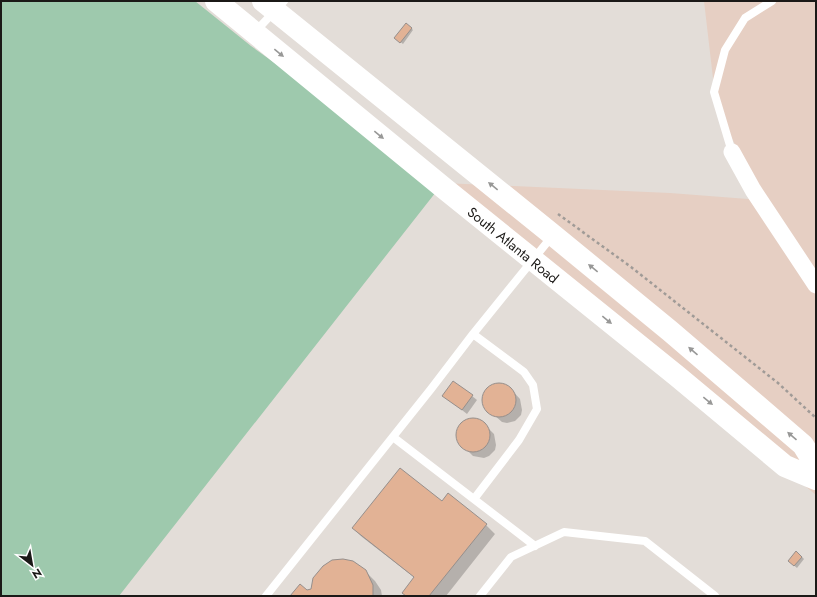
<svg xmlns="http://www.w3.org/2000/svg" width="817" height="597" font-family="Jost,sans-serif">
  <rect width="100%" height="100%" fill="#e3ddd8"/>
  <path fill="#e6cfc3" d="M704,1H816V495L683,386L443,183L670,193L761,200L716,104Z"/>
  <path fill="#9ec9ad" d="M1,1H195L251,46L443,183L119,596H1Z"/>
  <path fill="#0003" d="M411,28L413,30L403,44L398,40Z
    M496,384L504,385L509,387L520,399L522,410L521,415L515,421L507,423L502,422L486,408L484,397L486,392L491,386Z
    M444,396H472L477,400L467,414Z
    M470,419H476L483,423L494,434L496,445L495,450L489,456L484,458L473,456L460,443L458,432L461,425Z
    M442,503L486,525L495,534L446,596H406L415,578L362,537L353,528Z
    M802,557L804,559L797,568L791,563Z
    M365,571L375,581L381,590L382,596H292Z"/>
  <path fill="#e2b295" stroke="#968f8c" d="M406,23L412,28L400,43L394,38Z
    M453,381L473,395L462,410L442,396Z
    M482 400a17 17 0 1 1 34 0a17 17 0 1 1-34 0Z
    M456 435a17 17 0 1 1 34 0a17 17 0 1 1-34 0Z
    M400,468L442,501L448,493L487,524L429,596H406L402,593L414,577L352,528Z
    M796,551L802,557L794,566L788,561Z
    M343,559L353,561L366,570L373,585V596H290L300,584L307,590L311,589L313,578L323,566L332,560Z"/>
  <g fill="none" stroke-linecap="round" stroke-linejoin="round">
    <path stroke="#a09b97" stroke-width="2.5" stroke-dasharray="3 3" stroke-linecap="butt" d="M558,214L631,267L778,383L816,418"/>
    <path stroke="#fff" stroke-width="8" d="M254,33L284,1
      M732,152L714,92L725,50L745,18L772,1
      M473,334L524,372L533,385L537,409L519,440L474,499
      M393,437L535,546
      M266,596L431,389L473,334L553,235
      M480,596L511,557L564,532L645,541L715,596"/>
    <path stroke="#fff" stroke-width="17" d="M732,152L753,190L816,285"/>
    <path stroke="#fff" stroke-width="22" d="M216,1L445,189L677,376L785,466L816,479
      M263,1L553,235L670,331L803,445L816,466"/>
  </g>
  <defs><path id="oneway-solid" d="M-6-.8H1V-3.2L6.5 0L1 3.2V.8H-6Z"/></defs>
  <g fill="#989897">
    <use href="#oneway-solid" transform="translate(279 53) rotate(39)"/>
    <use href="#oneway-solid" transform="translate(379 135) rotate(39)"/>
    <use href="#oneway-solid" transform="translate(493 186) rotate(-141)"/>
    <use href="#oneway-solid" transform="translate(593 268) rotate(-141)"/>
    <use href="#oneway-solid" transform="translate(607 320) rotate(39)"/>
    <use href="#oneway-solid" transform="translate(693 351) rotate(-139)"/>
    <use href="#oneway-solid" transform="translate(708 401) rotate(39)"/>
    <use href="#oneway-solid" transform="translate(792 436) rotate(-139)"/>
  </g>
  <g text-anchor="middle" dominant-baseline="central" stroke-width="4" stroke-linejoin="round" paint-order="stroke">
    <g font-size="14" fill="#1b1917" stroke="#fff">
      <text transform="translate(513 245) rotate(39)">South Atlanta Road</text>
    </g>
  </g>
  <rect width="817" height="597" fill="none" stroke="#1b1917" stroke-width="4"/>
  <g transform="translate(32 565) rotate(149)" stroke="#ffffff" stroke-width="3" paint-order="stroke">
  <path d="M0-3L7 15L0 10L-7 15Z" fill="#1b1917"/>
  <text y="-6" font-size="11" font-weight="bold" text-anchor="middle" fill="#1b1917">N</text>
  </g>
</svg>
